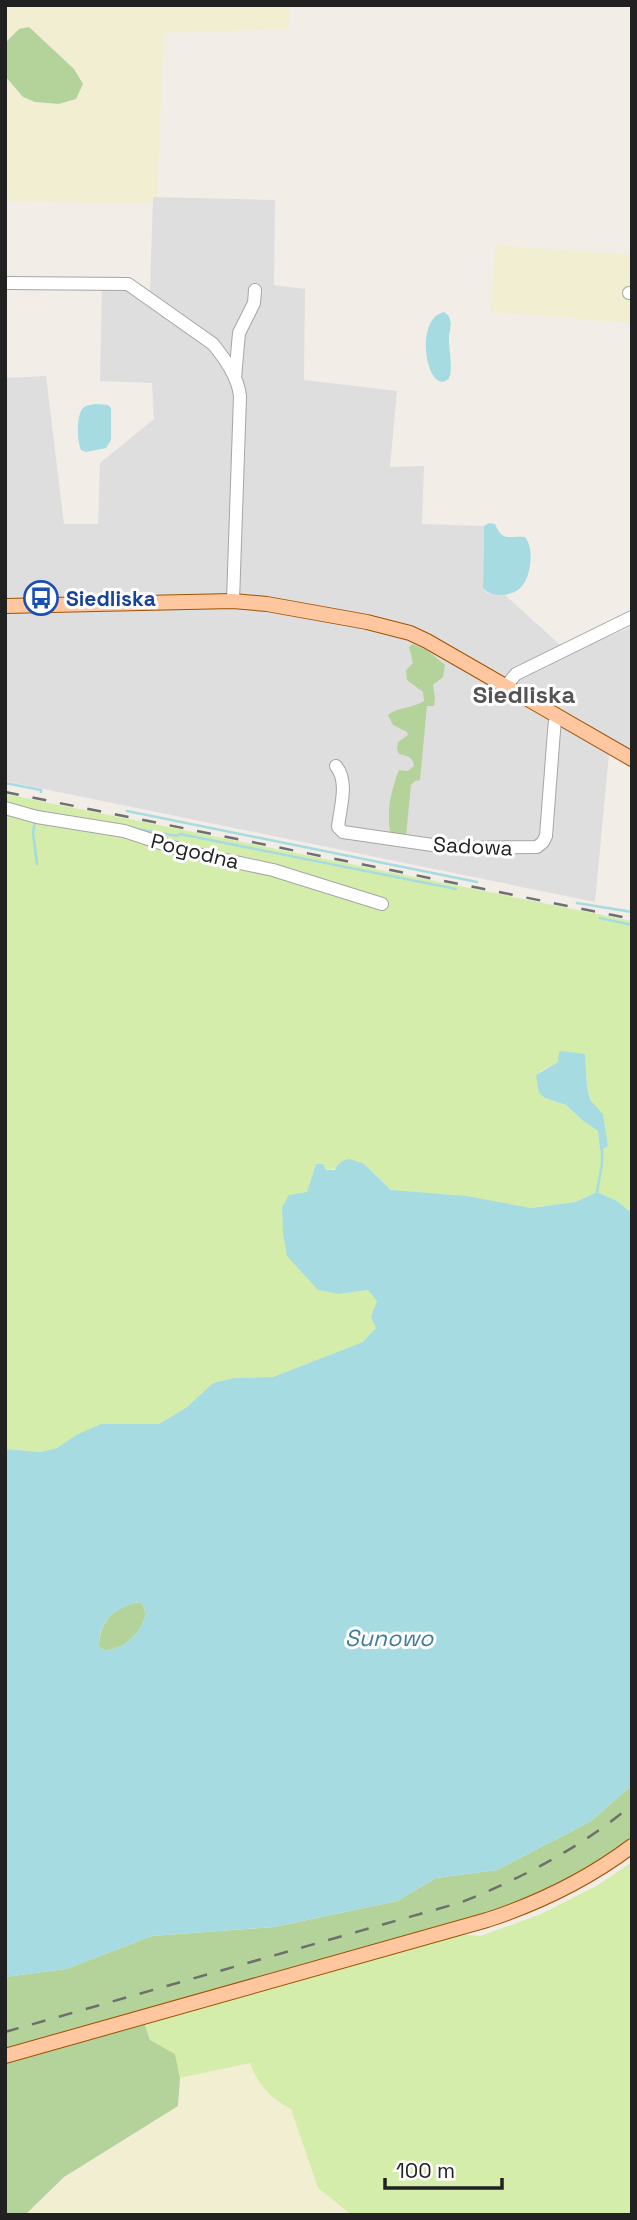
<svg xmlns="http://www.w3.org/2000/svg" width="637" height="2220" font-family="'Space Grotesk',sans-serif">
  <rect width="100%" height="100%" fill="#f2ede7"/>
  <path fill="#dfdede" d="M153,197L275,200L274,285L305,289L304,380L397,391L390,467L424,466L422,524L484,526L483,588L487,593L504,594L568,652L632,627V767L609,754L595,902L5,781V378L46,376L64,524H98L100,463L154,419L152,383L100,381L102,279L125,278L150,290Z"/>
  <path fill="#f1eed2" d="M5,5H290L289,29L164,33L157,197H153L152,204L5,201V76L23,97L35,102L59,104L19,29L5,43Z
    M495,245L632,255V323L491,312Z
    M250,2063L256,2078L265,2090L275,2101L291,2109L318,2188L352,2215H25L64,2177L177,2106L180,2078Z"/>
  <path fill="#d5edab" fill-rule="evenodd" d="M5,794L632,921V1213L617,1201L597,1192L575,1202L531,1208L466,1197L391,1190L364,1164L326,1170L316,1164L307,1193L289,1195L339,1294L369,1290L378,1301L376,1328L364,1342L273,1377L234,1378L213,1383L187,1407L159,1424L76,1435L57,1448L40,1452L5,1449ZM585,1055L587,1088L608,1146L602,1150L600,1149L598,1131L582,1120L566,1105L545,1098L539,1072L558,1062L559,1059Z
    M632,1862V2215H352L318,2188L291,2109C270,2098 258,2085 250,2063L180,2078L175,2054L150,2040L144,2023L460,1934L480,1936L541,1914L598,1885Z"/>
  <path fill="#b3d39a" d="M29,27L74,69L83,84L76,99L59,104L35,102L23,97L5,76V43L19,29Z
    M413,644L428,651L445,665L443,677L433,685L435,698L434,706H427L420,780L415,781L411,785L406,836L394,843C384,821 390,792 399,770L408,771L414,766C413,757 408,756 399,754L397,750L398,742L408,735L407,732L393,725L388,715C397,707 414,708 424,701L423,692L407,680L406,670L413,663L409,647Z
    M140,1602C154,1615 136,1637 123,1645C118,1648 111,1649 106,1651L99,1647C99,1621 115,1606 140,1602Z
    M632,1785V1839L586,1870L516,1905L141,2014L150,2040L175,2054L180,2078L178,2106L64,2177L25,2215H5V1977L66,1969L152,1936L274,1927L397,1901L436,1878L497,1870L591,1821Z"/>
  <path fill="#a6dce1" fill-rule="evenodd" d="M444,312C448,315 449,315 450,320C452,326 449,331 449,337C448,346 455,375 447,380C427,394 413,319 444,312Z
    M95,404L108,405L111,408V440L106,448L86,452L81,450C77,442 76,415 83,408C86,405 91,405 95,404Z
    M489,523L495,524C503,543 508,535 525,537C535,549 531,580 519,589C510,597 490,597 483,588L484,531V526Z
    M561,1051L585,1054L587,1088L591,1101L603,1114L608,1146L602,1150H600L598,1131L582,1120L566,1105L545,1098L539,1093L536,1075L558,1062L559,1052Z
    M350,1159L364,1164L391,1190L466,1196L531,1208L575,1202L597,1192L617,1201L632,1213V1785L591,1821L497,1870L436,1878L397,1901L274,1927L152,1936L66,1969L5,1977V1449L40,1452L57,1448L76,1435L101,1424H159L187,1407L213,1383L234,1378L273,1377L363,1342L376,1328L371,1317L377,1301L368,1290L339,1294L318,1290L287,1256L283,1234L282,1207L289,1195L307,1192L316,1164H323L326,1170H335C338,1163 342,1160 350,1159ZM140,1602C154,1615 136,1637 123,1645C118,1648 111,1649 106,1651L99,1647C98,1621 116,1606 140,1602Z"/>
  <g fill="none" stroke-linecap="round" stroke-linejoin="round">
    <path stroke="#a6dce1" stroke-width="2.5" d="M5,783L41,790V792
      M127,811L477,882
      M35,822L33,832L37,864
      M137,829L177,836L180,834L456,889
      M577,903L632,912
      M600,918L632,925
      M597,1192L602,1164V1150"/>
    <g stroke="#a5a5a5" stroke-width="14">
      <path id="minor" d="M5,283L128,284L213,344C225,359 238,377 240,396L233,601
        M629,293H632
        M235,378L239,333L254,303L255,290
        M506,686L516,674L632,617
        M336,766C349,782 340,808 338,827L343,832L453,848L537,847L543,842L546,836L554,731L555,721L560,718
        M5,808L37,817L124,831L188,852L273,870L382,904"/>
    </g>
    <g stroke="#9e5200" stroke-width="16">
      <path id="major" d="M5,606L233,601L267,604L367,622L410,633L427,641L632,759
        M5,2056L487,1920C539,1903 588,1879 632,1846"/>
    </g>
    <use href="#minor" stroke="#fff" stroke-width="12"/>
    <use href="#major" stroke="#ffc79f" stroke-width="14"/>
    <path stroke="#6f6f6f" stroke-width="2.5" stroke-dasharray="14 14" stroke-linecap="butt" d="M5,792L632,919
      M5,2032L462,1902C524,1877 580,1848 632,1805"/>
  </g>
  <defs>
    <g id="bus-ring" transform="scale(1.75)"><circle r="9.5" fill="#fff" stroke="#1a4fb4" stroke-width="1.5"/><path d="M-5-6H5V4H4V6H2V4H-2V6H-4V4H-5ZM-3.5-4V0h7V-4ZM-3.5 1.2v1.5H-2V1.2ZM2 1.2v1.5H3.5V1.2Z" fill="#1a4fb4"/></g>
  </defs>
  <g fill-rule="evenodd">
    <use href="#bus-ring" x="41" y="598"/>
  </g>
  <g text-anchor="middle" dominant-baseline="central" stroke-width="6" stroke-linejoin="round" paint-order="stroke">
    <g font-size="21" font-weight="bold" fill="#164399" stroke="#fff" text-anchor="start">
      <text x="66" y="598">Siedliska</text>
    </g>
    <g font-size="21" fill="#212121" stroke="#fff">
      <text transform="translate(473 846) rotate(3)">Sadowa</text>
      <text transform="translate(195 851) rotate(14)">Pogodna</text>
    </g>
    <g font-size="23" font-style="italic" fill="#3f7c9e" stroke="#fff">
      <text x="389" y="1638">Sunowo</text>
    </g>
    <g font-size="24" font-weight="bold" fill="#545454" stroke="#fff">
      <text x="524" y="694">Siedliska</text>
    </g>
  </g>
  <rect width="637" height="2220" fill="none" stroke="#212121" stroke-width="14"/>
  <path d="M385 2178v10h117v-10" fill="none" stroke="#212121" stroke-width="3.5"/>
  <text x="396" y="2178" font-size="21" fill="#212121" stroke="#ffffff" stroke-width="5" paint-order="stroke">100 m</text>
</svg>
